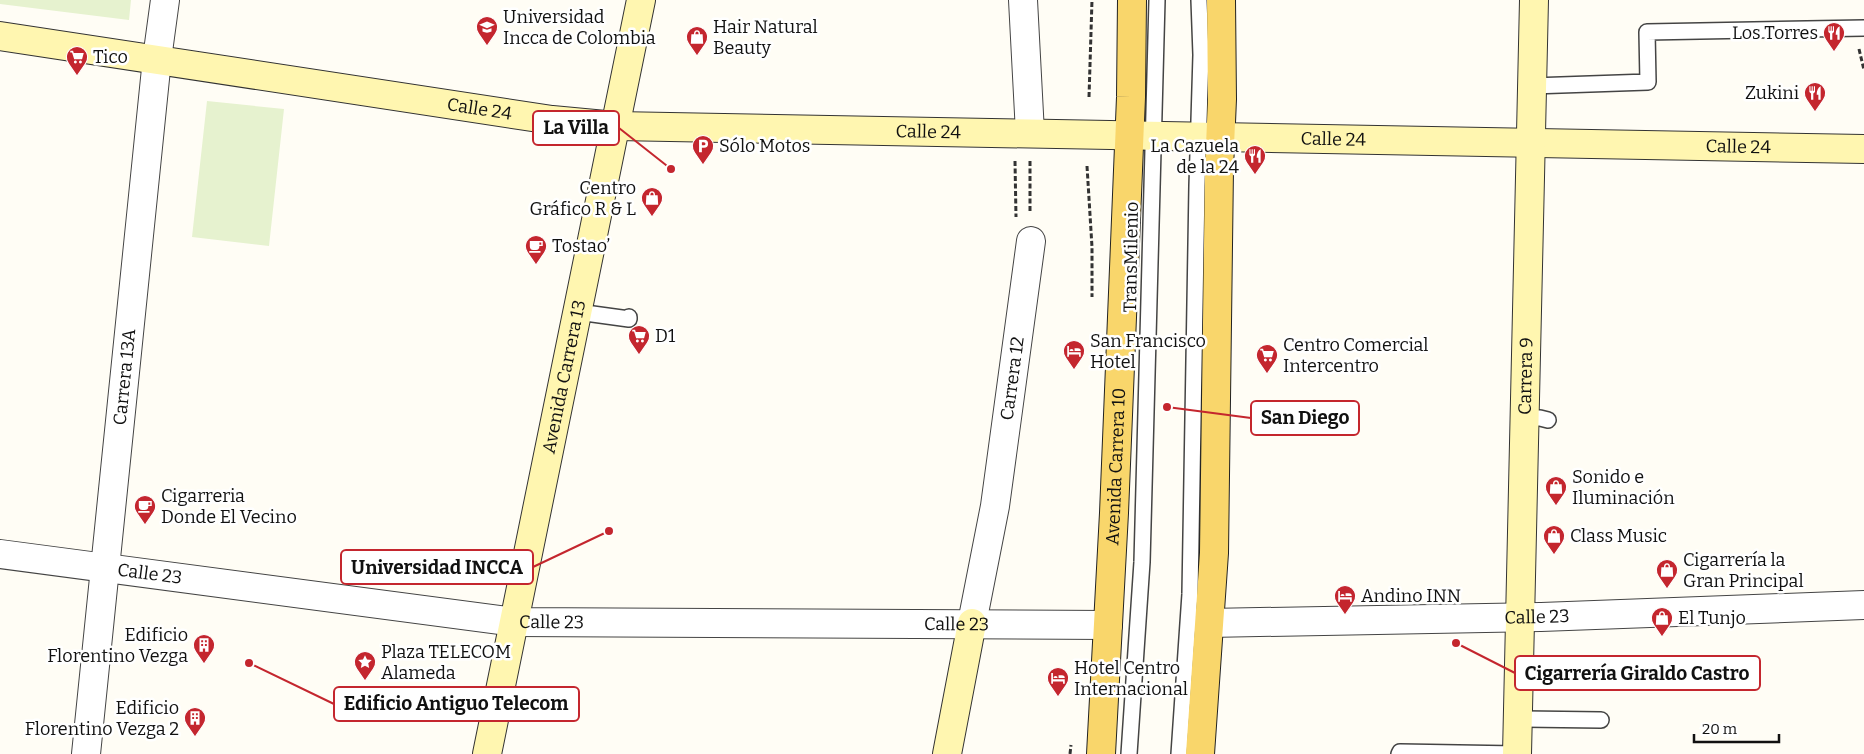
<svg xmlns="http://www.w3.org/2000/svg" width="1864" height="754" font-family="Bitter,serif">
  <rect width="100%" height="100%" fill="#fffdf5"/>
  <path fill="#e6f2cf" d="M0,0H131L129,20L0,4Z
    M207,101L284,109L269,246L192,237Z"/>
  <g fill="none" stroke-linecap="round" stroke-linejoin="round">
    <g stroke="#444" stroke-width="18">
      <path id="lane" d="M1532,86L1648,82L1647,32L1864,28
        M578,312L629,319V317
        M1524,418H1540L1548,420
        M1517,719L1601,720
        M1129,754L1142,562L1157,0
        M1179,754L1190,594L1197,186L1201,55L1199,0
        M1399,754L1400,752L1517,754"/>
    </g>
    <g stroke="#444" stroke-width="30">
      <g id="street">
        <path d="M1023,0L1030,133"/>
        <path id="s1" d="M0,554L515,622L1108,625"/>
        <path id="s2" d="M972,623L995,506L1031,241"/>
        <path id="s3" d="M1208,623L1541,617L1864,605"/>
        <path id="s4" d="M86,754L157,59L165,0"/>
      </g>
    </g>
    <g stroke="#333" stroke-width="30">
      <g id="secondary">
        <path id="s5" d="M0,36L552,120L616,126L1864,149"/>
        <path id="s6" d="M487,754L641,0"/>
        <path d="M947,754L972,623"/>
        <path id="s7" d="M1517,754L1534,0"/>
      </g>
    </g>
    <g stroke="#222" stroke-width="30">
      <g id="primary">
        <path id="s8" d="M1101,754L1114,513L1131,97L1132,0"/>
        <path d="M1200,754L1214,553L1219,169L1222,99L1221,0"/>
      </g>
    </g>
    <path stroke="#333" stroke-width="3" stroke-dasharray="5 2.5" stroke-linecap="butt" d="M1859,49L1864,70
      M1089,97L1092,0
      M1015,161L1016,217
      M1030,161V213
      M1087,166L1092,247V297
      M1070,754L1071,745"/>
    <use href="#lane" stroke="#fff" stroke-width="15"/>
    <use href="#street" stroke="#fff" stroke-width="28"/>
    <use href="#secondary" stroke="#fff6b0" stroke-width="28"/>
    <use href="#primary" stroke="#f9d66b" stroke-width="28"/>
  </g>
  <defs>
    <g id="university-pin" transform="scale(1.125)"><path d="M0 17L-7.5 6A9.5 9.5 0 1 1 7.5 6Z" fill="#c4262e" stroke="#fff"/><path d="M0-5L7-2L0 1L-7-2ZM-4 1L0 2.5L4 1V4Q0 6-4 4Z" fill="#fff"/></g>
    <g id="restaurant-pin" transform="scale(1.125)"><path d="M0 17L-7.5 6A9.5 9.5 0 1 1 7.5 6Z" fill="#c4262e" stroke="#fff"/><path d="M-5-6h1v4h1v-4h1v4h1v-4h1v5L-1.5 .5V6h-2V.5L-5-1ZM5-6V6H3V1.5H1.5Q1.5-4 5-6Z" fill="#fff"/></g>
    <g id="shop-pin" transform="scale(1.125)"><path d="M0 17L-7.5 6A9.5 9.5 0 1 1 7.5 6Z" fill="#c4262e" stroke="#fff"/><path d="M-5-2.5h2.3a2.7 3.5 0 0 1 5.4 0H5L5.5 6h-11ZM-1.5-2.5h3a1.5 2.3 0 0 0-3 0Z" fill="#fff"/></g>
    <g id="supermarket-pin" transform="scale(1.125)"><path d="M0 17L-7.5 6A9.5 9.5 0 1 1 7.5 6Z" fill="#c4262e" stroke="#fff"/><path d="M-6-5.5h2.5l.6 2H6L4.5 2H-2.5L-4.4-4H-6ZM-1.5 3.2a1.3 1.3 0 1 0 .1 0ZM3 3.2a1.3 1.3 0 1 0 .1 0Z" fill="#fff"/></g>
    <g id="parking-pin" transform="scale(1.125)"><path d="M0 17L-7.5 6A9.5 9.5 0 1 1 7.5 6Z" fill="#c4262e" stroke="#fff"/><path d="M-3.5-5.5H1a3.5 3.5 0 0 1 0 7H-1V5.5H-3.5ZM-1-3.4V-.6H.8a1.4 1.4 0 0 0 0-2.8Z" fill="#fff"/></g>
    <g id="cafe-pin" transform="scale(1.125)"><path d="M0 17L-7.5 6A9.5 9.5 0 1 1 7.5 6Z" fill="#c4262e" stroke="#fff"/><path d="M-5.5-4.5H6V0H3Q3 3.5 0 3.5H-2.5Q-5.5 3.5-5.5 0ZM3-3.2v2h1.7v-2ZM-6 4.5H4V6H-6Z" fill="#fff"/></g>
    <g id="hotel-pin" transform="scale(1.125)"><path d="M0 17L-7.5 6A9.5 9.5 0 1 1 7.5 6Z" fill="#c4262e" stroke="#fff"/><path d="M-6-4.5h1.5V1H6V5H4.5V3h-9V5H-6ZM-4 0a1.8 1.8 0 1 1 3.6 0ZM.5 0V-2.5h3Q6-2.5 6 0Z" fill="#fff"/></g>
    <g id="building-pin" transform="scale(1.125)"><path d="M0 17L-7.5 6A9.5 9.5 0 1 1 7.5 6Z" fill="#c4262e" stroke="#fff"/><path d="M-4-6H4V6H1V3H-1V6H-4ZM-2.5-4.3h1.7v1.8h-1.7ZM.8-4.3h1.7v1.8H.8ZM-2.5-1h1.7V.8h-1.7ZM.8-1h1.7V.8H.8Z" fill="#fff"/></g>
    <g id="sight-pin" transform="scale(1.125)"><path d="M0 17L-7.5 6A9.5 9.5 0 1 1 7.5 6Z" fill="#c4262e" stroke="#fff"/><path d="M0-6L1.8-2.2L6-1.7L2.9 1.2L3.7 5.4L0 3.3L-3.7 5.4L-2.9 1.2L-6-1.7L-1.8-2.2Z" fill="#fff"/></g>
  </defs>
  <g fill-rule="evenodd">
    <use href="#university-pin" x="487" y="27"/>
    <use href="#restaurant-pin" x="1834" y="33"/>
    <use href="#shop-pin" x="697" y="37"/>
    <use href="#supermarket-pin" x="77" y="57"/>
    <use href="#restaurant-pin" x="1815" y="93"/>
    <use href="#parking-pin" x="703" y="146"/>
    <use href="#restaurant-pin" x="1255" y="156"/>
    <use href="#shop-pin" x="652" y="198"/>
    <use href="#cafe-pin" x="536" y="246"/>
    <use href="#supermarket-pin" x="639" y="336"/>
    <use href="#hotel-pin" x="1074" y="351"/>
    <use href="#supermarket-pin" x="1267" y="355"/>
    <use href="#shop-pin" x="1556" y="487"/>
    <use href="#cafe-pin" x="145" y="506"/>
    <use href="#shop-pin" x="1554" y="536"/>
    <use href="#shop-pin" x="1667" y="570"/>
    <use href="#hotel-pin" x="1345" y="596"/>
    <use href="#shop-pin" x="1662" y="618"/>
    <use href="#building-pin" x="204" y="645"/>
    <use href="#sight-pin" x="365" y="662"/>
    <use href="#hotel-pin" x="1058" y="678"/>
    <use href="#building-pin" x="195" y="718"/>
  </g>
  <g text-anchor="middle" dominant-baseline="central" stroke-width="5" stroke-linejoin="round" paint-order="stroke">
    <g font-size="18" fill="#111" stroke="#fff" text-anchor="start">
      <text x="503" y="17">Universidad<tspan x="503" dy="21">Incca de Colombia</tspan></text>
      <text x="713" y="27">Hair Natural<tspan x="713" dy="21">Beauty</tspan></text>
      <text x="1818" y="33" text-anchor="end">Los Torres</text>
      <text x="93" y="57">Tico</text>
      <text x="1799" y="93" text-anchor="end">Zukini</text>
      <text x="719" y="146">Sólo Motos</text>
      <text x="1239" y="146" text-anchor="end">La Cazuela<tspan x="1239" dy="21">de la 24</tspan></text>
      <text x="636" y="188" text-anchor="end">Centro<tspan x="636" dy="21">Gráfico R &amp; L</tspan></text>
      <text x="552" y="246">Tostao’</text>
      <text x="655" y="336">D1</text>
      <text x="1090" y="341">San Francisco<tspan x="1090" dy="21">Hotel</tspan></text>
      <text x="1283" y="345">Centro Comercial<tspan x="1283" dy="21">Intercentro</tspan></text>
      <text x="1572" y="477">Sonido e<tspan x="1572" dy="21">Iluminación</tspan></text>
      <text x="161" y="496">Cigarreria<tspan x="161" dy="21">Donde El Vecino</tspan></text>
      <text x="1570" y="536">Class Music</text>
      <text x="1683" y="560">Cigarrería la<tspan x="1683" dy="21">Gran Principal</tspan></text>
      <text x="1361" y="596">Andino INN</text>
      <text x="1678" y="618">El Tunjo</text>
      <text x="188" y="635" text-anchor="end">Edificio<tspan x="188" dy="21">Florentino Vezga</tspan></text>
      <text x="381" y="652">Plaza TELECOM<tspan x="381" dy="21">Alameda</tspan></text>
      <text x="1074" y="668">Hotel Centro<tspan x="1074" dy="21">Internacional</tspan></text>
      <text x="179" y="708" text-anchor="end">Edificio<tspan x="179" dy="21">Florentino Vezga 2</tspan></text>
    </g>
    <g font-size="18" fill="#111" stroke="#fff">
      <text stroke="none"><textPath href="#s5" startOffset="485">Calle 24</textPath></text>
      <text stroke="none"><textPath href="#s5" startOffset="935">Calle 24</textPath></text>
      <text stroke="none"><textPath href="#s5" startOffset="1340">Calle 24</textPath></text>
      <text stroke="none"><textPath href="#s5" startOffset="1745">Calle 24</textPath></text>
      <text transform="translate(1131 257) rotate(-89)">TransMilenio</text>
      <text stroke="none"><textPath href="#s4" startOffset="379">Carrera 13A</textPath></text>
      <text stroke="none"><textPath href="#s6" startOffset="385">Avenida Carrera 13</textPath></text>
      <text stroke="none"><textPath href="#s7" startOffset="378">Carrera 9</textPath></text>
      <text stroke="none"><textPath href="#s2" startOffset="248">Carrera 12</textPath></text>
      <text stroke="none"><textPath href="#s8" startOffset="288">Avenida Carrera 10</textPath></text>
      <text stroke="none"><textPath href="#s1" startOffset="151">Calle 23</textPath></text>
      <text stroke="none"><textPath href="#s3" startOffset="329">Calle 23</textPath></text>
      <text stroke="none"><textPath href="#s1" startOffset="556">Calle 23</textPath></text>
      <text stroke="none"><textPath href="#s1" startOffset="961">Calle 23</textPath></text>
    </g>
  </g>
  <path fill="none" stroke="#c4262e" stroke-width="2" d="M671 169L619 128M1167 407L1251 418M609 531L533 567M1456 643L1515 673M249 663L334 704"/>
  <g fill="#c4262e" stroke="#fff" stroke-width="2">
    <circle cx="671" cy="169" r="5"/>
    <circle cx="1167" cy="407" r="5"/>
    <circle cx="609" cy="531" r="5"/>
    <circle cx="1456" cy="643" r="5"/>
    <circle cx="249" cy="663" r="5"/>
  </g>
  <g fill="#fff" stroke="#c4262e" stroke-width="2">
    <rect x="533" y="111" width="86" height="34" rx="5"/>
    <rect x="1251" y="401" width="108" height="34" rx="5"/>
    <rect x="341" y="550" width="192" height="34" rx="5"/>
    <rect x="1515" y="656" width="245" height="34" rx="5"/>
    <rect x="334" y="687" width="245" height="34" rx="5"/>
  </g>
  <g font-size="19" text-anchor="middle" font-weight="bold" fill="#111">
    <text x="576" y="134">La Villa</text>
    <text x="1305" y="424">San Diego</text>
    <text x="437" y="574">Universidad INCCA</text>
    <text x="1637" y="680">Cigarrería Giraldo Castro</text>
    <text x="456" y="710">Edificio Antiguo Telecom</text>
  </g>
  <path d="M1694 734v8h85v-8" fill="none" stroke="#111111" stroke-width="2.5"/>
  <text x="1702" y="734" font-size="15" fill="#111111" stroke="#ffffff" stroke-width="4" paint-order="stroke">20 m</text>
</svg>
